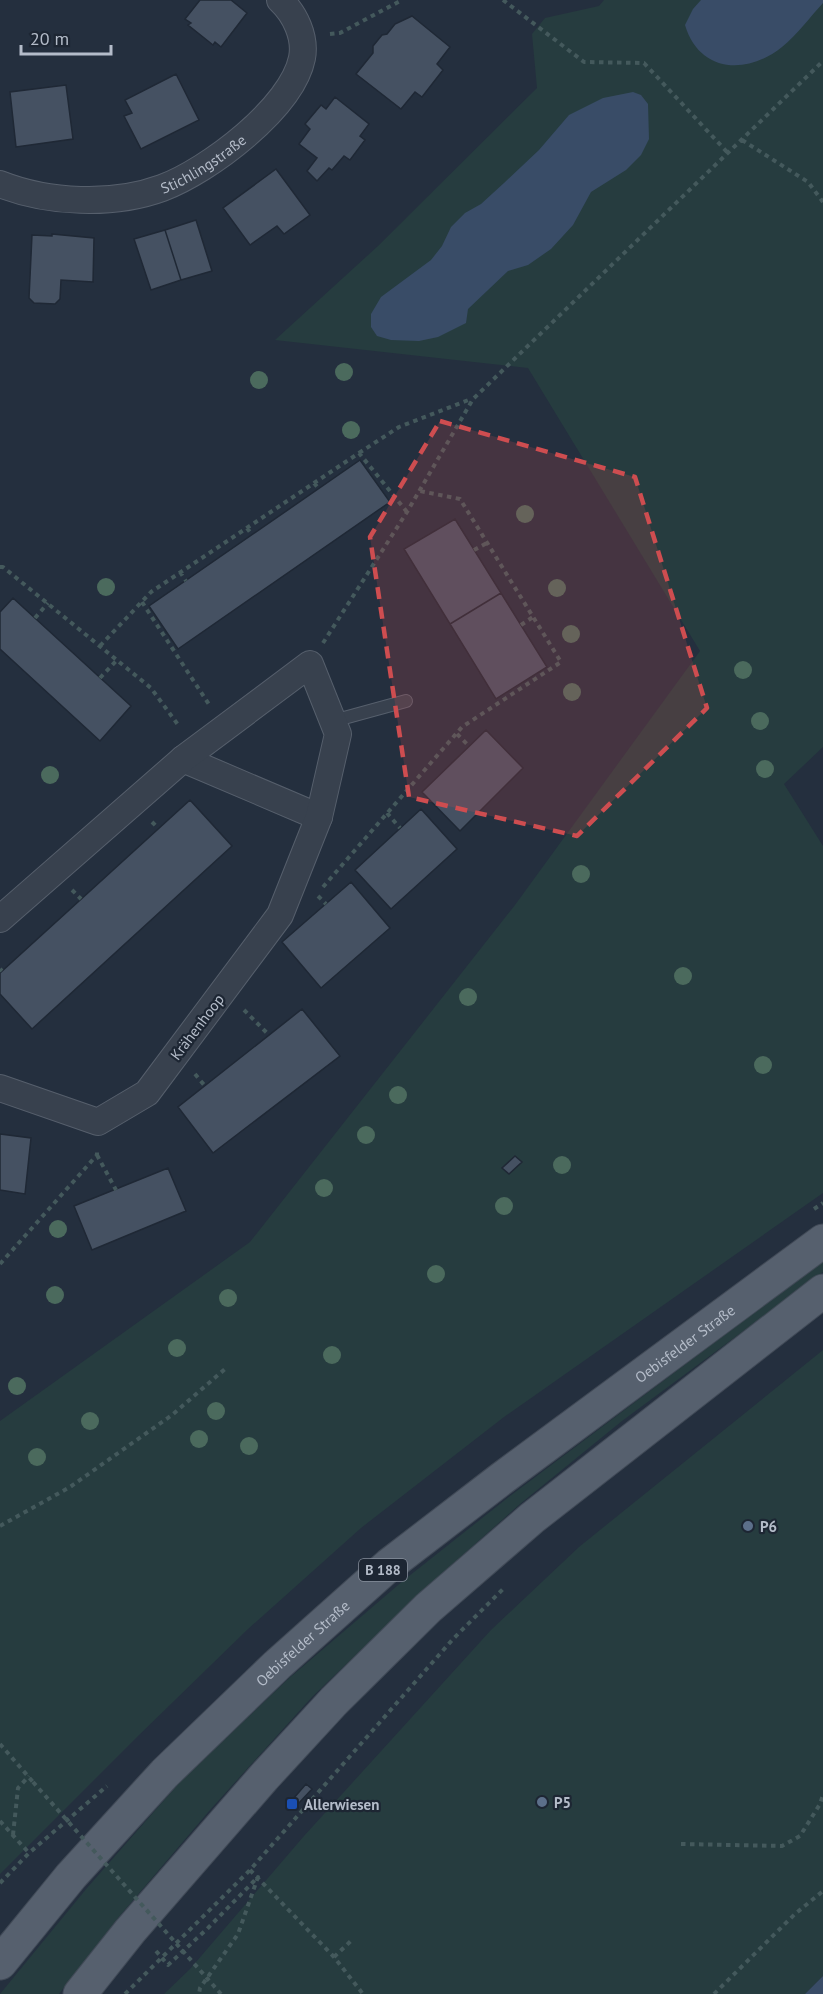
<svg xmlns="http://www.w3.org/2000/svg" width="823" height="1994" font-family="'PT Sans',sans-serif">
  <rect width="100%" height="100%" fill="#242f3e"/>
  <path fill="#263c3f" d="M604,0H823V747L784,784L823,846V1193L504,1417L361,1528L248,1629L137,1737L0,1874V1421L250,1242L515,905L700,651L528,368L275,340L378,246L537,88L532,34L545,18L599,6Z
    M823,1261V1272L622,1421L520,1504L417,1596L312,1697L210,1810L118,1918L59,1994H0L87,1888L180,1782L287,1680L404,1580L510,1496Z
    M823,1350V1976L805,1994H164L190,1969L304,1836L491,1630L579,1547Z"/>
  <path fill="#394c67" d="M701,0H823V3C810,17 797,35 782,47C746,76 699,72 685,25L693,9Z
    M633,92L641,95L648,104L649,139L641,155L626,170L591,192L573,225L551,249L528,265L508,271L468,309L466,323L438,337L419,341L391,340L377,336L371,327V314L381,297L431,260L442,246L451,227L465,213L481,204L504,183L539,150L569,115L603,98Z
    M823,1976V1994H805Z"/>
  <path fill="#455162" stroke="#1f2835" stroke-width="1.5" d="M200,0H231L247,13L221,47L215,42L213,45L188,25L191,23L185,19Z
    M412,16L450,47L437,64L443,70L422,97L415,92L401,109L356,74L373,53V46L382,35L387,34L395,24Z
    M176,74L199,120L141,149L124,116L132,113L125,100Z
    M66,85L73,139L16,147L10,92Z
    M335,97L369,124L360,136L365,140L350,160L344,156L332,170L329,168L317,181L307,171L317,158L299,144L310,129L305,124L321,105L326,109Z
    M276,169L310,215L284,234L277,226L250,245L223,208Z
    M196,220L212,271L181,280L165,230Z
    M165,230L181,280L151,290L134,239Z
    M52,234L94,238L93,282L61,280L60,299L55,304L34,303L29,298L32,235L52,236Z
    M360,460L390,502L178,649L149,606Z
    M455,519L501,593L450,624L404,549Z
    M501,593L547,667L496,699L450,624Z
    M13,598L131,706L100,741L0,649V612Z
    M486,730L523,768L460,831L422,792Z
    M190,800L232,846L32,1029L0,994V973Z
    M421,809L457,849L391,909L355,870Z
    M351,882L390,928L321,988L282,942Z
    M302,1009L340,1056L213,1153L178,1107Z
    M0,1134L31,1138L25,1194L0,1190Z
    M515,1156L522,1162L509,1174L502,1168Z
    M168,1168L186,1211L92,1250L74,1206Z
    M306,1784L312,1789L298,1804L293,1799Z"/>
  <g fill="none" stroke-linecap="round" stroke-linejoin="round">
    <g stroke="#565f6c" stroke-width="14">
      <path id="lane" d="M333,721L406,701"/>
    </g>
    <g stroke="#565f6c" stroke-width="28">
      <g id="street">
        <path id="s1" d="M0,184C48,203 113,206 162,188C208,171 292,108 302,58C306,37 295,14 280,0"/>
        <path d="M183,759L319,817"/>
        <path d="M0,919L183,759L310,664L338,734L319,817L280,915L147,1093L98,1122L0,1088"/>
      </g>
    </g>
    <g stroke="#414a57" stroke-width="35">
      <g id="primary">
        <path id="s2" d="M0,1963L71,1876L165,1773L277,1665L389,1565L501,1479L823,1241"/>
        <path d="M80,1994L130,1931L264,1777L334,1701L428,1608L532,1518L823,1291"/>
      </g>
    </g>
    <path stroke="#44595c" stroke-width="4" stroke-dasharray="4.5 4.5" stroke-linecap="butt" d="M503,0L584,62L644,63L728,153
      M330,34L340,33L402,0
      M742,140L808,182L823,202
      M359,453L399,427L471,399
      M314,483L319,489
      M247,528L252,535
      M474,550L487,543
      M0,567H3L151,688L179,726
      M180,572L186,581
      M142,602L210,706
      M35,618L48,603
      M521,625L533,617
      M323,643L407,512L473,399L823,61
      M100,646L151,592L359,453L407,512
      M100,678L117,660
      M457,734L469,746
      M387,813L400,828
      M152,822L158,828
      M323,887L462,727L561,662L460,499L420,491
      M72,890L81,899
      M318,896L326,904
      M0,969L2,971
      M244,1010L269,1035
      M195,1074L205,1086
      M97,1155L116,1190
      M814,1209L823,1203
      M0,1264L97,1155V1148
      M0,1526L70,1487L172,1415L225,1369
      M0,1744L33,1782
      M0,1821L29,1853
      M13,1835L18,1788L29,1776
      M681,1844L782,1846L800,1836L820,1804L823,1795
      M250,1870L334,1957L363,1994
      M0,1883L29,1853L107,1786
      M156,1951L168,1965L208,1928L258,1877L238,1934L200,1988L199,1994
      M334,1957L353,1939
      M125,1994L250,1870L453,1639L505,1587
      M714,1994L795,1914L823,1891"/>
    <use href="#lane" stroke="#38414e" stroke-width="12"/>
    <use href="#street" stroke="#38414e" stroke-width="26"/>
    <use href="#primary" stroke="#56606e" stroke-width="33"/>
    <path stroke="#44595c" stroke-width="4" stroke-dasharray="4.5 4.5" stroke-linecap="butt" d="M33,1782L221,1994"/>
  </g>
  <g fill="#4b6a5d">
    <circle cx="344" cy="372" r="9"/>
    <circle cx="259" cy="380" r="9"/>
    <circle cx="351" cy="430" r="9"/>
    <circle cx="525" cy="514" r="9"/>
    <circle cx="106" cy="587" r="9"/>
    <circle cx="557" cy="588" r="9"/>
    <circle cx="571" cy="634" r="9"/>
    <circle cx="743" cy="670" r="9"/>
    <circle cx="572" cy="692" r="9"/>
    <circle cx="760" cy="721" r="9"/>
    <circle cx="765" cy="769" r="9"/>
    <circle cx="50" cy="775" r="9"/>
    <circle cx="581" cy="874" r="9"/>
    <circle cx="683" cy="976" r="9"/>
    <circle cx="468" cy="997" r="9"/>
    <circle cx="763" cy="1065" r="9"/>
    <circle cx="398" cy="1095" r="9"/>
    <circle cx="366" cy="1135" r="9"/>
    <circle cx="562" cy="1165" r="9"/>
    <circle cx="324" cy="1188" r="9"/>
    <circle cx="504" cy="1206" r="9"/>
    <circle cx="58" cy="1229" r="9"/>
    <circle cx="436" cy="1274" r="9"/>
    <circle cx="55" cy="1295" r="9"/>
    <circle cx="228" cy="1298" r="9"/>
    <circle cx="177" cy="1348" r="9"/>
    <circle cx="332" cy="1355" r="9"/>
    <circle cx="17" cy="1386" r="9"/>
    <circle cx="216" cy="1411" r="9"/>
    <circle cx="90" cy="1421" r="9"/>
    <circle cx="199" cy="1439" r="9"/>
    <circle cx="249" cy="1446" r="9"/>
    <circle cx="37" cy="1457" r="9"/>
  </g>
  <path fill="#ce4d50" fill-opacity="0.2" stroke="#ce4d50" stroke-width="4.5" stroke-dasharray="12 8" stroke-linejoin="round" d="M440,421L635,477L707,708L577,836L409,797L370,537Z"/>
  <g fill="#5c6f8a" stroke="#1d2633" stroke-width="2">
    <circle cx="748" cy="1526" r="6"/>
    <circle cx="542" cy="1802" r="6"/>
  </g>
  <rect fill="#1a4fb4" stroke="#1d2633" stroke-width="2" x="286" y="1798" width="12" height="12" rx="3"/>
  <g text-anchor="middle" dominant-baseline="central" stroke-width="4.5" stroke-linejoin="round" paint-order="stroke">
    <rect fill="#1d2633" stroke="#878f9c" stroke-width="1.5" x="359" y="1559" width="48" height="22" rx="4.5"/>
    <g font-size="14" font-weight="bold" fill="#b4bcc9">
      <text x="383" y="1570">B 188</text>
    </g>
    <g font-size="15" fill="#b4bcc9" stroke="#1d2633">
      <text stroke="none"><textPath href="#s1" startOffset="213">Stichlingstraße</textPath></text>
      <text transform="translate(197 1027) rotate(-53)">Krähenhoop</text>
      <text stroke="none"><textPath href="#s2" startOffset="927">Oebisfelder Straße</textPath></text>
      <text stroke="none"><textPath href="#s2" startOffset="441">Oebisfelder Straße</textPath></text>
    </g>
    <g font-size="15" font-weight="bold" fill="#b4bcc9" stroke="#1d2633" text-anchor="start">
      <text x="760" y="1526">P6</text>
      <text x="554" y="1802">P5</text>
      <text x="304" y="1804">Allerwiesen</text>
    </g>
  </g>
  <path d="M21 45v9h90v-9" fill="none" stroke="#b4bcc9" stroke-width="3"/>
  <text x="30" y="45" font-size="18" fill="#b4bcc9" stroke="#1d2633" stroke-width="4.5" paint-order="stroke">20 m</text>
</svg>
